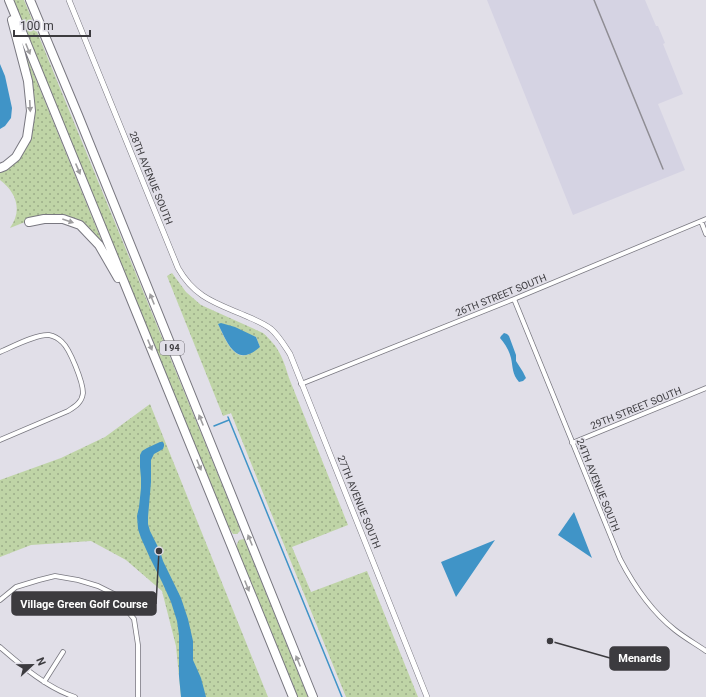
<svg xmlns="http://www.w3.org/2000/svg" width="706" height="697" font-family="Roboto,sans-serif">
  <defs>
    <pattern id="grass-dots" width="8" height="8" patternUnits="userSpaceOnUse"><rect width="8" height="8" fill="#bfd4a6"/><path d="M2 2h.1M6 6h.1" fill="none" stroke="#9cad89" stroke-width="1.8" stroke-linecap="round"/></pattern>
  </defs>
  <rect width="100%" height="100%" fill="#e1dfe8"/>
  <path fill="#d5d3e3" d="M487,0H645L656,26H658L665,43L663,44L683,94L658,104L685,170L573,215Z"/>
  <path fill="url(#grass-dots)" fill-rule="evenodd" d="M12,0H24L239,526L240,531L237,534H233L229,528Z
    M25,55H26L105,249L94,234L87,227L76,221L35,218L10,228C23,210 16,192 0,180V172L28,143L32,132L35,117V102L32,84Z
    M172,273L186,292L201,305L263,333C279,347 283,358 289,378L348,525L292,547L311,592L367,571L418,697H346L265,498L231,413L223,416L167,276ZM218,324L256,337L260,347C255,349 251,354 246,355C232,359 223,334 218,324Z
    M150,404L268,697H181L176,646L162,591L126,560L91,541L31,545L0,557V480L61,458L105,437Z
    M244,539L246,544L308,697H298L237,549V544L239,540Z"/>
  <path fill="#4094c7" d="M0,64L5,76L12,108L11,118L5,126L0,129Z
    M221,323L235,327L256,337L260,347C236,368 228,344 218,324Z
    M504,333L507,334L509,336L516,355V361L523,372L526,378L523,381L519,382C512,374 513,367 511,358C509,350 505,344 500,338L501,336Z
    M160,442H163L164,444V446L163,449L154,454L151,460V482L148,517V524L150,531L160,551L163,561L181,598L188,619L193,641V660L201,678L206,697H181L179,676V635L177,621L171,602L162,582L150,558L141,538L138,529L137,516L139,507L141,488V478L140,467V455L142,451L147,448Z
    M574,512L592,558L558,535Z
    M495,540L456,597L441,562Z"/>
  <g fill="none" stroke-linecap="round" stroke-linejoin="round">
    <path stroke="#4094c7" stroke-width="1.5" d="M228,417L342,697
      M214,426L229,420"/>
    <g stroke="#797880" stroke-width="5.5">
      <path id="minor" d="M701,221L706,234
        M514,299L620,559C634,586 651,611 675,630C685,638 696,644 706,651
        M0,352C12,347 36,334 49,335C54,336 58,338 62,342C70,349 83,382 83,393C82,402 76,406 68,411L0,440
        M301,384L514,299L706,219
        M572,443L706,388
        M0,600L16,587L39,580L55,576L78,580L98,586L114,594L134,619L138,645V697
        M0,647C22,666 47,688 75,697
        M44,682L63,652"/>
    </g>
    <g stroke="#797880" stroke-width="6">
      <path id="tertiary" d="M69,0L178,268C195,298 216,303 246,316C255,320 263,323 271,329C279,336 284,345 290,354L427,697"/>
    </g>
    <g stroke="#797880" stroke-width="10">
      <path id="motorway" d="M9,0L135,309L293,697
        M30,0L78,115L313,697
        M0,168L5,166L16,157L27,138L31,111L28,81L12,20
        M29,222L44,219H63L80,225L99,245L118,278"/>
    </g>
    <use href="#minor" stroke="#fff" stroke-width="4"/>
    <use href="#tertiary" stroke="#fff" stroke-width="5"/>
    <use href="#motorway" stroke="#fff" stroke-width="8"/>
    <path stroke="#8f8d94" stroke-width="1.5" d="M594,0L663,169"/>
  </g>
  <defs><path id="oneway-solid" d="M-6-.8H1V-3.2L6.5 0L1 3.2V.8H-6Z"/></defs>
  <g fill="#9e9d9f">
    <use href="#oneway-solid" transform="translate(28 49) rotate(68)"/>
    <use href="#oneway-solid" transform="translate(30 106) rotate(87)"/>
    <use href="#oneway-solid" transform="translate(78 169) rotate(67)"/>
    <use href="#oneway-solid" transform="translate(68 221) rotate(19)"/>
    <use href="#oneway-solid" transform="translate(152 299) rotate(-112)"/>
    <use href="#oneway-solid" transform="translate(150 345) rotate(68)"/>
    <use href="#oneway-solid" transform="translate(201 420) rotate(-112)"/>
    <use href="#oneway-solid" transform="translate(199 465) rotate(68)"/>
    <use href="#oneway-solid" transform="translate(250 540) rotate(-112)"/>
    <use href="#oneway-solid" transform="translate(247 586) rotate(68)"/>
    <use href="#oneway-solid" transform="translate(298 661) rotate(-112)"/>
  </g>
  <g text-anchor="middle" dominant-baseline="central" stroke-width="3" stroke-linejoin="round" paint-order="stroke">
    <rect fill="#e1dfe8" stroke="#6e6c72" stroke-width="1" x="160" y="341" width="24" height="14" rx="3"/>
    <g font-size="9" font-weight="bold" fill="#3c3b3f">
      <text x="172" y="348">I 94</text>
    </g>
    <g font-size="10" fill="#3c3b3f" stroke="#e1dfe8">
      <text transform="translate(151 178) rotate(68)">28TH AVENUE SOUTH</text>
      <text transform="translate(501 295) rotate(-22)">26TH STREET SOUTH</text>
      <text transform="translate(636 408) rotate(-22)">29TH STREET SOUTH</text>
      <text transform="translate(598 485) rotate(68)">24TH AVENUE SOUTH</text>
      <text transform="translate(359 502) rotate(68)">27TH AVENUE SOUTH</text>
    </g>
  </g>
  <path fill="none" stroke="#3c3b3f" stroke-width="1.5" d="M159 551L156 604M550 641L610 658"/>
  <g fill="#3c3b3f" stroke="#e1dfe8" stroke-width="1.5">
    <circle cx="159" cy="551" r="4"/>
    <circle cx="550" cy="641" r="4"/>
  </g>
  <g fill="#3c3b3f" stroke="#3c3b3f" stroke-width="1.5">
    <rect x="12" y="592" width="144" height="23" rx="4"/>
    <rect x="610" y="647" width="59" height="23" rx="4"/>
  </g>
  <g font-size="11" text-anchor="middle" font-weight="bold" fill="#fff">
    <text x="84" y="608">Village Green Golf Course</text>
    <text x="640" y="662">Menards</text>
  </g>
  <g transform="translate(32 665) rotate(68)" stroke="#e1dfe8" stroke-width="3" paint-order="stroke">
  <path d="M0-3L7 15L0 10L-7 15Z" fill="#3c3b3f"/>
  <text y="-6" font-size="11" font-weight="bold" text-anchor="middle" fill="#3c3b3f">N</text>
  </g>
  <path d="M14 30v6h76v-6" fill="none" stroke="#3c3b3f" stroke-width="2"/>
  <text x="20" y="30" font-size="12" fill="#3c3b3f" stroke="#e1dfe8" stroke-width="3" paint-order="stroke">100 m</text>
</svg>
